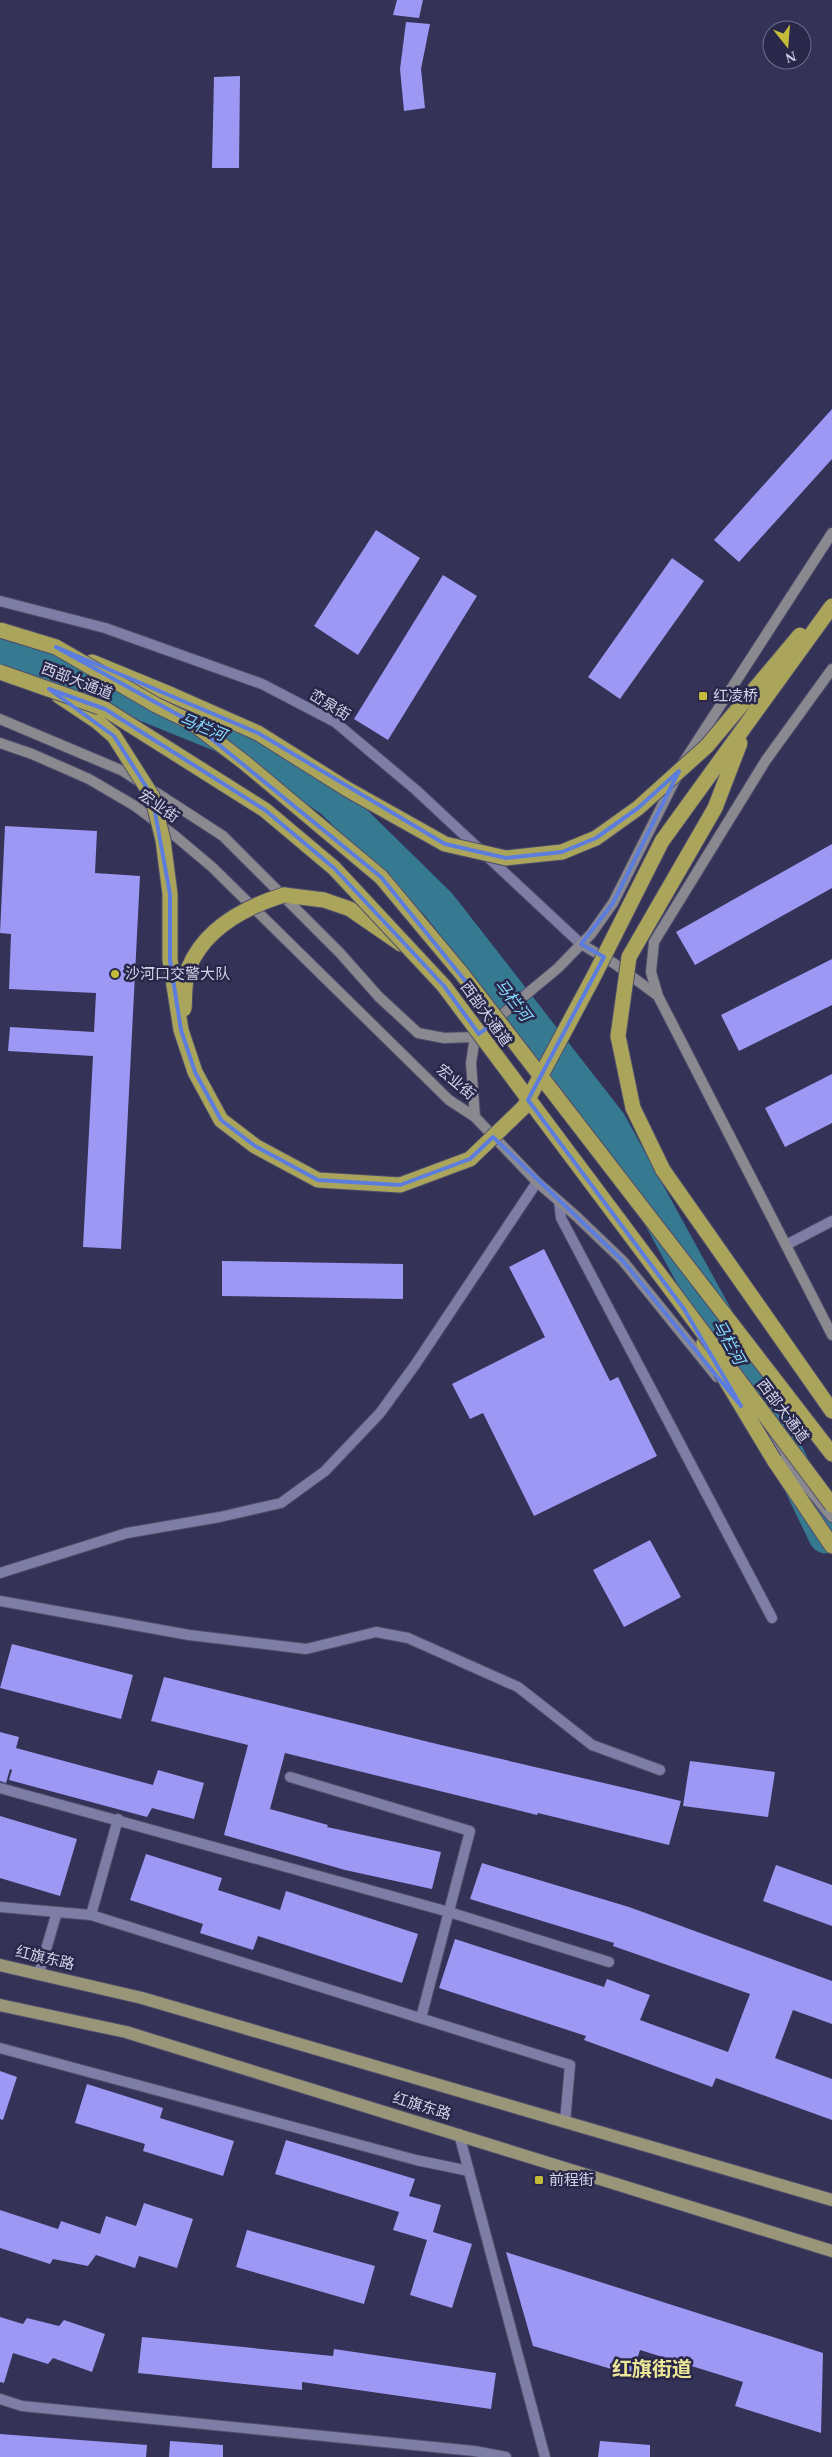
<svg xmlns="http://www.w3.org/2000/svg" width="832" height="2457" font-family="'Times New Roman','Noto Sans SC',serif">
  <rect width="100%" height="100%" fill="#343256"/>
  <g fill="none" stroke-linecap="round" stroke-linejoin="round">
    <path stroke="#367a92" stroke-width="35" d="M0,654L86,680L254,748L332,800L439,905L609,1123L754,1387L826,1536"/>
  </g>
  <path fill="#9c98f3" d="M397,0H423L419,18L393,15Z
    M406,22L430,24L421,69L425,108L404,111L400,69Z
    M240,76L239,168H212L214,77Z
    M832,409V459L739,562L714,540Z
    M376,530L420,558L358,655L314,626Z
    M672,558L704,581L620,699L588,677Z
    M443,575L477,596L388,740L354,719Z
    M5,826L97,831L95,873L140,876L121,1249L83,1247L93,1056L8,1051L10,1027L94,1032L96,993L9,989L11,934L0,933Z
    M832,844V888L695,965L676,932Z
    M832,959V1005L739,1051L721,1015Z
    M832,1074V1123L785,1147L765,1108Z
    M544,1249L610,1381L618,1377L657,1456L534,1516L483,1413L470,1419L452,1384L545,1337L509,1267Z
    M222,1261L403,1264V1299L222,1296Z
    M650,1540L681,1597L624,1627L593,1570Z
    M12,1644L133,1675L121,1719L0,1688Z
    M164,1677L441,1745L681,1801L669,1845L538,1813L537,1815L285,1753L270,1809L328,1825L327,1827L441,1852L432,1889L345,1870L224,1835L248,1745L151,1721Z
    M0,1732L19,1737L16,1748L153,1785L158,1770L204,1783L194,1819L152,1808L147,1817L9,1780L12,1770L10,1769L6,1783L0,1781Z
    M690,1761L775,1772L768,1817L683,1806Z
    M0,1816L77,1839L60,1896L0,1878Z
    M146,1854L222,1878L218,1890L280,1910L286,1891L418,1934L402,1983L258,1936L253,1950L200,1933L203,1924L130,1900Z
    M482,1863L629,1907L832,1981V2024L793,2010L775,2058L832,2079V2120L716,2078L712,2087L584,2040L586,2036L439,1988L455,1939L604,1987L607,1979L650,1995L640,2020L728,2052L750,1994L613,1946L614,1943L470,1899Z
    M776,1865L832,1885V1926L763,1901Z
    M0,2071L17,2077L3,2120L0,2119Z
    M87,2084L163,2108L160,2118L234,2141L223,2176L143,2151L145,2144L75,2123Z
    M286,2140L415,2179L409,2196L441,2205L433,2232L472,2244L452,2308L410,2295L427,2240L393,2230L399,2212L275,2174Z
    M144,2203L193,2219L177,2268L139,2256L135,2268L96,2255L88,2266L53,2259L50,2264L0,2248V2210L58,2229L61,2221L100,2234L106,2216L136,2226Z
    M247,2230L375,2266L364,2304L236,2267Z
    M506,2252L823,2353L821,2433L735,2406L743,2382L640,2350L632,2375L533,2346Z
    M0,2317L23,2324L27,2318L59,2326L64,2320L105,2334L92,2372L53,2358L48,2364L13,2353L4,2383L0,2382Z
    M142,2337L333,2356L334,2349L496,2373L491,2409L302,2382V2390L138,2373Z
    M0,2434L147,2445L146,2457H0Z
    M170,2441L223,2445V2457H169Z
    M600,2441L650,2445V2457H598Z"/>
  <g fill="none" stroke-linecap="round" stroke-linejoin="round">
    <g stroke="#4f4d6b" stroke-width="12">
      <path id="lane" d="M0,1907L57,1912L39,1973
        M57,1912L91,1915L570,2065L565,2122
        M0,2048L416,2160L469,2171"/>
    </g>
    <g stroke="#4f4d6b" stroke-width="12">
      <path id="street" d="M0,601L105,628L262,684L335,722L416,790L581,944
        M559,1201L561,1218L772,1618
        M786,1245L832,1221
        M0,1573L127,1533L220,1517L281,1503L325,1471L380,1413L415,1365L537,1182
        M0,1601L189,1635L306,1649L376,1632L408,1638L518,1687L592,1745L660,1770
        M290,1777L470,1831L421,2018
        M0,1788L449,1912L609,1962
        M91,1915L118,1819
        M459,2134L545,2457
        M0,2399L22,2406L474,2451L506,2457"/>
    </g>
    <g stroke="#4f4d6b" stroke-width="12">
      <path id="secondary" d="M832,669L766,760L654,942L651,972L658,996L832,1335
        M0,719L123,771L223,836L340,953L379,997L418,1033L444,1038L475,1037L558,968L591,934L613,903L676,778
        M0,743L32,754L89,779L135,806L174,835L212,867L449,1100L475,1117L537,1182L576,1216L623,1261L717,1377
        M683,763L832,533
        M581,944L615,964L658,996
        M475,1117L471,1063L475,1037
        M767,1438L832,1517"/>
    </g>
    <g stroke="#4f4d6b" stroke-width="14">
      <path id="primary" d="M0,1965L142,1998L832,2200
        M0,2005L126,2032L832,2251"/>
    </g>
    <g stroke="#4f4d6b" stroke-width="17">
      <path id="highway" d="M92,662L172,695
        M59,696L98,722
        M284,895L324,900L350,909L401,944
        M663,1170L832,1411
        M667,1240L832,1454
        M704,1343L721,1372
        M774,1460L832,1546"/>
    </g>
    <use href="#lane" stroke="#7d7da6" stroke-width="10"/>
    <use href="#street" stroke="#7d7da6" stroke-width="10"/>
    <use href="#secondary" stroke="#8b8990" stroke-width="10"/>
    <use href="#primary" stroke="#999579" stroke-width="12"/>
    <use href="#highway" stroke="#aba55b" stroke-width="15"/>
    <g stroke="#4f4d6b" stroke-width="17" stroke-linecap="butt">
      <path id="highway-bridge" d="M0,630L56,647L156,705L191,722L245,763L381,877L462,974L667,1240
        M0,672L105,709L265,810L334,868L444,986L832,1505
        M172,695L258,733L347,789L445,844L506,858L562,852L596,838L638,808L707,746L800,635
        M98,722L114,736L152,796L163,840L170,894V960L181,1030L195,1072L221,1120L255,1146L318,1180L400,1185L470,1159L524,1107L594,976L662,841L832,606
        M184,1009C185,996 184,978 189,967C206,927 245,907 284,895
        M663,1170L633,1108L618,1036L629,957L715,808L740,743
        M721,1372L774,1460"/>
    </g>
    <use href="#highway-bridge" stroke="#aba55b" stroke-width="15"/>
  </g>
  <path fill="none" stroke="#5c7dde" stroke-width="4" stroke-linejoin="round" d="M56,647L258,733L445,844L506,858L562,852L596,838L638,808L679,771L613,903L581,944L604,957L528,1100L684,1309L741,1406L623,1261L493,1137L470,1159L400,1185L318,1180L255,1146L221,1120L195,1072L181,1030L170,960V894L152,796L114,736L49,689L105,709L265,810L334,868L444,986L479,1034L497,1020L381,877L191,722Z"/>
  <g fill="#c6bc3c" stroke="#2a284a" stroke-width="2">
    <rect x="698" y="691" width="10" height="10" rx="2.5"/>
    <circle cx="115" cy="974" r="5"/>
    <rect x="534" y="2175" width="10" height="10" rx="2.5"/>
  </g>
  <g text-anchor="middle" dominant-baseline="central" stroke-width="5" stroke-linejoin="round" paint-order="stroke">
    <g font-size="15" fill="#d2d3e9" stroke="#2a284a">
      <text transform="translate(77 681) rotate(21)">西部大通道</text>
      <text transform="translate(330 705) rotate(31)">峦泉街</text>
      <text transform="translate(159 806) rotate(35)">宏业街</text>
      <text transform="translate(486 1014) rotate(54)">西部大通道</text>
      <text transform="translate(456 1082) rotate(40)">宏业街</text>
      <text transform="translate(783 1411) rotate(53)">西部大通道</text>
      <text transform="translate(45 1958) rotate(13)">红旗东路</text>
      <text transform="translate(422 2106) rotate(17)">红旗东路</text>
    </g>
    <g font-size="15" fill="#d2d3e9" stroke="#2a284a" text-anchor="start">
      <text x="713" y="696">红凌桥</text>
      <text x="125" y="974">沙河口交警大队</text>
      <text x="549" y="2180">前程街</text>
    </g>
    <g font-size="16" font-style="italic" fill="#86ddfe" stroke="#2a284a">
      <text transform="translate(203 727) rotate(22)">马栏河</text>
      <text transform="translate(513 1000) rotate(52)">马栏河</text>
      <text transform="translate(729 1342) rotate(61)">马栏河</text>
    </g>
    <g font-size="20" font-weight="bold" fill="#ede798" stroke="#2a284a">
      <text x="652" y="2369">红旗街道</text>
    </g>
  </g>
  <g transform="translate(787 45) rotate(163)"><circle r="24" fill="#2a284a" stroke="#6d6c8a"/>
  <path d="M0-4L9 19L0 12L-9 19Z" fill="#c6bc3c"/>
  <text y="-8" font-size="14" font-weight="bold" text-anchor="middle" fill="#d2d3e9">N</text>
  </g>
</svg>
